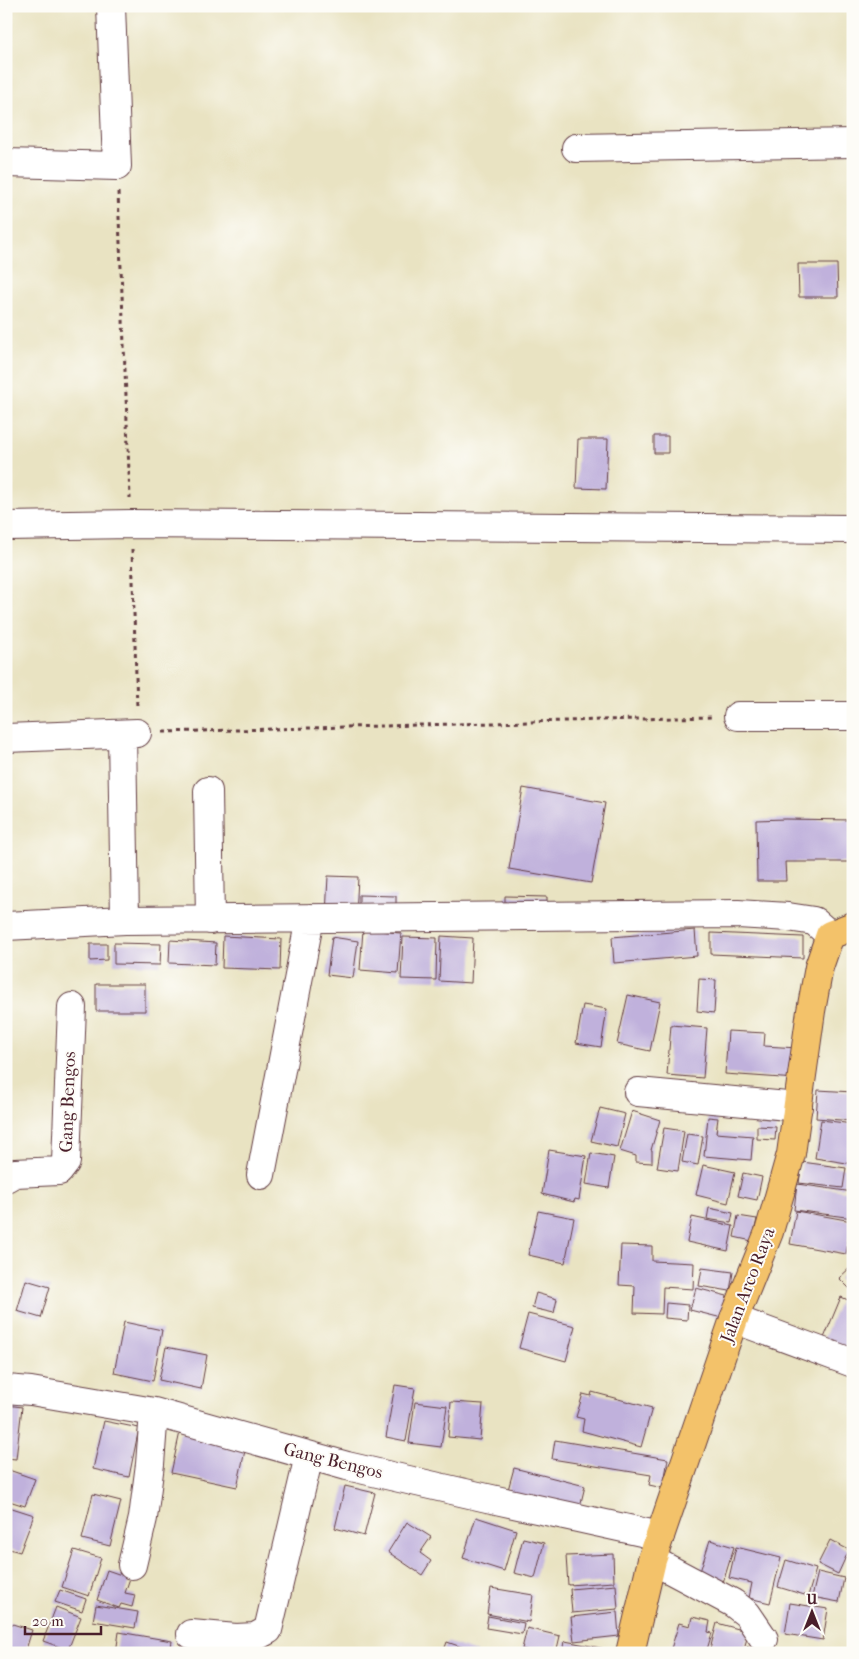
<svg xmlns="http://www.w3.org/2000/svg" width="859" height="1659" font-family="'IM FELL French Canon',serif">
  <rect width="100%" height="100%" fill="#fdfcf7"/>
  <filter id="ink" filterUnits="userSpaceOnUse"><feTurbulence type="fractalNoise" baseFrequency=".02" numOctaves="2"/><feDisplacementMap in="SourceGraphic" scale="10" xChannelSelector="R" yChannelSelector="G"/><feConvolveMatrix kernelMatrix="1 2 1 2 8 2 1 2 1" color-interpolation-filters="sRGB"/></filter>
  <filter id="wash" filterUnits="userSpaceOnUse"><feTurbulence type="fractalNoise" baseFrequency=".0096" numOctaves="4" result="noise"/><feDisplacementMap in="SourceGraphic" scale="20" xChannelSelector="R" yChannelSelector="G"/><feGaussianBlur stdDeviation="1.12" result="paint"/><feColorMatrix in="noise" values="0 0 0 0 0 0 0 0 0 0 0 0 0 0 0 0 0 1.4 0 .05"/><feComposite in="paint" operator="in"/></filter>
  <g filter="url(#wash)">
    <rect width="100%" height="100%" fill="#e9e3c2"/>
    <g id="blocks">
      <path fill="#c0b1dc" d="M798,264H837L838,297H799Z
        M654,436H668V453H654Z
        M578,439H608L606,489L576,488Z
        M523,788L605,803L591,883L509,869Z
        M785,819L853,820V862H785L786,881H757L756,820Z
        M328,876L358,877L356,917L326,915Z
        M359,895L396,896V912L359,911Z
        M505,896L547,897V915L505,914Z
        M363,930L401,933L398,973L360,970Z
        M695,930L697,956L614,963L612,937Z
        M711,933L803,937V958L711,954Z
        M223,936L281,939L280,970L222,968Z
        M441,936L473,938L471,983L439,981Z
        M332,937L358,941L353,978L327,975Z
        M403,937L437,938L436,980L401,979Z
        M170,940L216,943L215,965L169,963Z
        M114,943L161,944L160,965L114,964Z
        M90,944H107V960L90,961Z
        M699,979L716,980L714,1013L697,1011Z
        M96,984H145V1011H96Z
        M628,995L660,1002L650,1051L617,1044Z
        M583,1005L607,1009L601,1047L576,1043Z
        M671,1025L707,1028L703,1078L667,1075Z
        M728,1031L765,1033L764,1046L798,1048L796,1079L725,1074Z
        M818,1090L853,1092V1121L816,1118Z
        M600,1108L625,1114L617,1147L591,1141Z
        M632,1111L660,1120L651,1150H652V1163L636,1162V1156L620,1151Z
        M708,1117L718,1118L716,1133L753,1136L751,1160L704,1156Z
        M821,1120L853,1124V1164L815,1158Z
        M757,1126L776,1127L775,1140L757,1139Z
        M664,1128L684,1131L678,1171L657,1168Z
        M687,1134L703,1136L698,1165L682,1162Z
        M549,1150L586,1156L579,1200L575,1199L574,1202L542,1194Z
        M591,1153L614,1157L609,1188L586,1184Z
        M802,1162L846,1168L843,1188L799,1183Z
        M703,1165L735,1172L728,1203L696,1195Z
        M743,1173L762,1177L757,1200L738,1196Z
        M797,1184L853,1192V1218L794,1210Z
        M709,1208L733,1213L731,1223L707,1219Z
        M538,1211L574,1218L565,1263L528,1255Z
        M796,1211L852,1221L846,1254L790,1244Z
        M738,1216L757,1219L752,1241L734,1237Z
        M692,1217L733,1226L728,1251L687,1242Z
        M621,1245L652,1246V1261L694,1263L693,1289L663,1287L662,1314L634,1313L635,1286L619,1285Z
        M853,1265V1292L839,1278Z
        M702,1268L733,1272L730,1291L699,1286Z
        M26,1280L50,1287L41,1318L17,1311Z
        M696,1288L727,1296L722,1318L690,1310Z
        M536,1293L557,1299L554,1313L532,1308Z
        M841,1297L853,1302V1350L824,1338Z
        M666,1303L688,1305L687,1320L665,1318Z
        M528,1314L575,1326L566,1361L519,1348Z
        M124,1322L162,1330L153,1381L114,1373Z
        M166,1347L207,1355L201,1389L159,1380Z
        M395,1385L415,1388L406,1441L386,1437Z
        M592,1392L652,1408L641,1447L582,1431L584,1419L576,1417L583,1394L591,1396Z
        M415,1402L447,1406L441,1447L409,1443Z
        M451,1402L483,1404L480,1440L448,1437Z
        M6,1405L22,1407L16,1459L6,1458Z
        M104,1421L139,1428L129,1477L93,1469Z
        M180,1432L246,1446L237,1487L171,1473Z
        M555,1440L668,1459L663,1488L649,1485L651,1475L552,1459Z
        M514,1468L585,1486L578,1515L506,1497Z
        M6,1469L35,1479L25,1506L6,1500Z
        M345,1486L375,1493L364,1536L335,1528Z
        M93,1494L121,1501L110,1546L82,1539Z
        M6,1506L34,1515L20,1552L6,1548Z
        M476,1517L516,1530L504,1571L463,1558Z
        M407,1522L431,1537L420,1553L431,1561L422,1575L388,1552Z
        M523,1538L544,1543L535,1578L514,1573Z
        M710,1540L734,1547L721,1589L697,1581Z
        M830,1540L849,1550L838,1574L818,1564Z
        M736,1547L781,1558L770,1603L749,1598L752,1583L729,1578Z
        M74,1550L101,1558L89,1596L62,1587Z
        M613,1554L614,1582L568,1585L566,1556Z
        M786,1560L816,1569L808,1596L778,1587Z
        M107,1570L130,1578L125,1593L135,1595L132,1607L121,1604L119,1608L97,1600Z
        M818,1572L844,1578L839,1602L812,1597Z
        M616,1585L618,1609L572,1613L570,1589Z
        M491,1588L533,1595L529,1622L487,1614Z
        M60,1590L86,1599L82,1611L55,1602Z
        M790,1603L828,1609L823,1640L785,1634Z
        M96,1605L138,1612L135,1628L93,1621Z
        M56,1607L81,1617L68,1650L43,1641Z
        M617,1612L619,1636L574,1641L571,1617Z
        M488,1616L524,1623L522,1634L486,1628Z
        M692,1617L710,1621L708,1632L712,1633L706,1653L670,1652L679,1623L690,1626Z
        M6,1622L32,1630L25,1653H6Z
        M717,1623L749,1632L745,1645L771,1653H709Z
        M527,1628L560,1636L556,1653H536L522,1649Z
        M119,1632L172,1641L170,1653H116Z
        M565,1641L606,1649V1653H563Z
        M447,1642L476,1652V1653H443Z"/>
    </g>
  </g>
  <g filter="url(#ink)">
    <use href="#blocks" fill-opacity="0" stroke="#623c42" stroke-width="1"/>
    <g fill="none" stroke-linecap="round" stroke-linejoin="round">
      <g stroke="#623c42" stroke-width="30">
        <path id="minor" d="M576,148L853,143
          M6,163L117,166L111,6
          M6,526L132,524L853,529
          M738,716H853
          M122,734L125,920
          M6,738L137,733
          M208,791L210,920
          M6,926L125,920L738,914L788,917L814,921L830,935
          M638,1092L798,1107
          M261,1175L310,918
          M6,1178L15,1173L59,1171L66,1162L72,1007
          M734,1319L853,1363
          M6,1389L31,1391L154,1412L347,1466L487,1498L660,1536
          M652,1560L733,1603L747,1614L764,1639
          M132,1565L143,1518L150,1464L154,1412
          M191,1634L236,1638L255,1637L268,1630L309,1456"/>
      </g>
      <g stroke="#623c42" stroke-width="30">
        <path id="major" d="M630,1653L652,1560L660,1536L734,1319L769,1232L791,1154L811,1011L819,967L830,935L853,926"/>
      </g>
      <path stroke="#623c42" stroke-width="3" stroke-dasharray="4 4" stroke-linecap="butt" d="M118,192L130,498
        M132,549L137,708
        M163,732L712,717"/>
      <use href="#minor" stroke="#fff" stroke-width="28"/>
      <use href="#major" stroke="#f3c26a" stroke-width="28"/>
    </g>
  </g>
  <g text-anchor="middle" dominant-baseline="central" stroke-width="4" stroke-linejoin="round" paint-order="stroke">
    <g font-size="18" fill="#4a1f2b" stroke="#fdfcf7">
      <text transform="translate(68 1102) rotate(-88)">Gang Bengos</text>
      <text transform="translate(748 1285) rotate(-69)">Jalan Arco Raya</text>
      <text transform="translate(333 1461) rotate(14)">Gang Bengos</text>
    </g>
  </g>
  <rect width="859" height="1659" fill="none" stroke="#fdfcf7" stroke-width="25"/>
  <g transform="translate(812 1612)" stroke="#fdfcf7" stroke-width="4" paint-order="stroke">
  <path d="M0-4L9 19L0 12L-9 19Z" fill="#4a1f2b"/>
  <text y="-8" font-size="14" font-weight="bold" text-anchor="middle" fill="#4a1f2b">U</text>
  </g>
  <path d="M25 1626v8h76v-8" fill="none" stroke="#4a1f2b" stroke-width="2.5"/>
  <text x="32" y="1626" font-size="15" fill="#4a1f2b" stroke="#fdfcf7" stroke-width="4" paint-order="stroke">20 m</text>
</svg>
